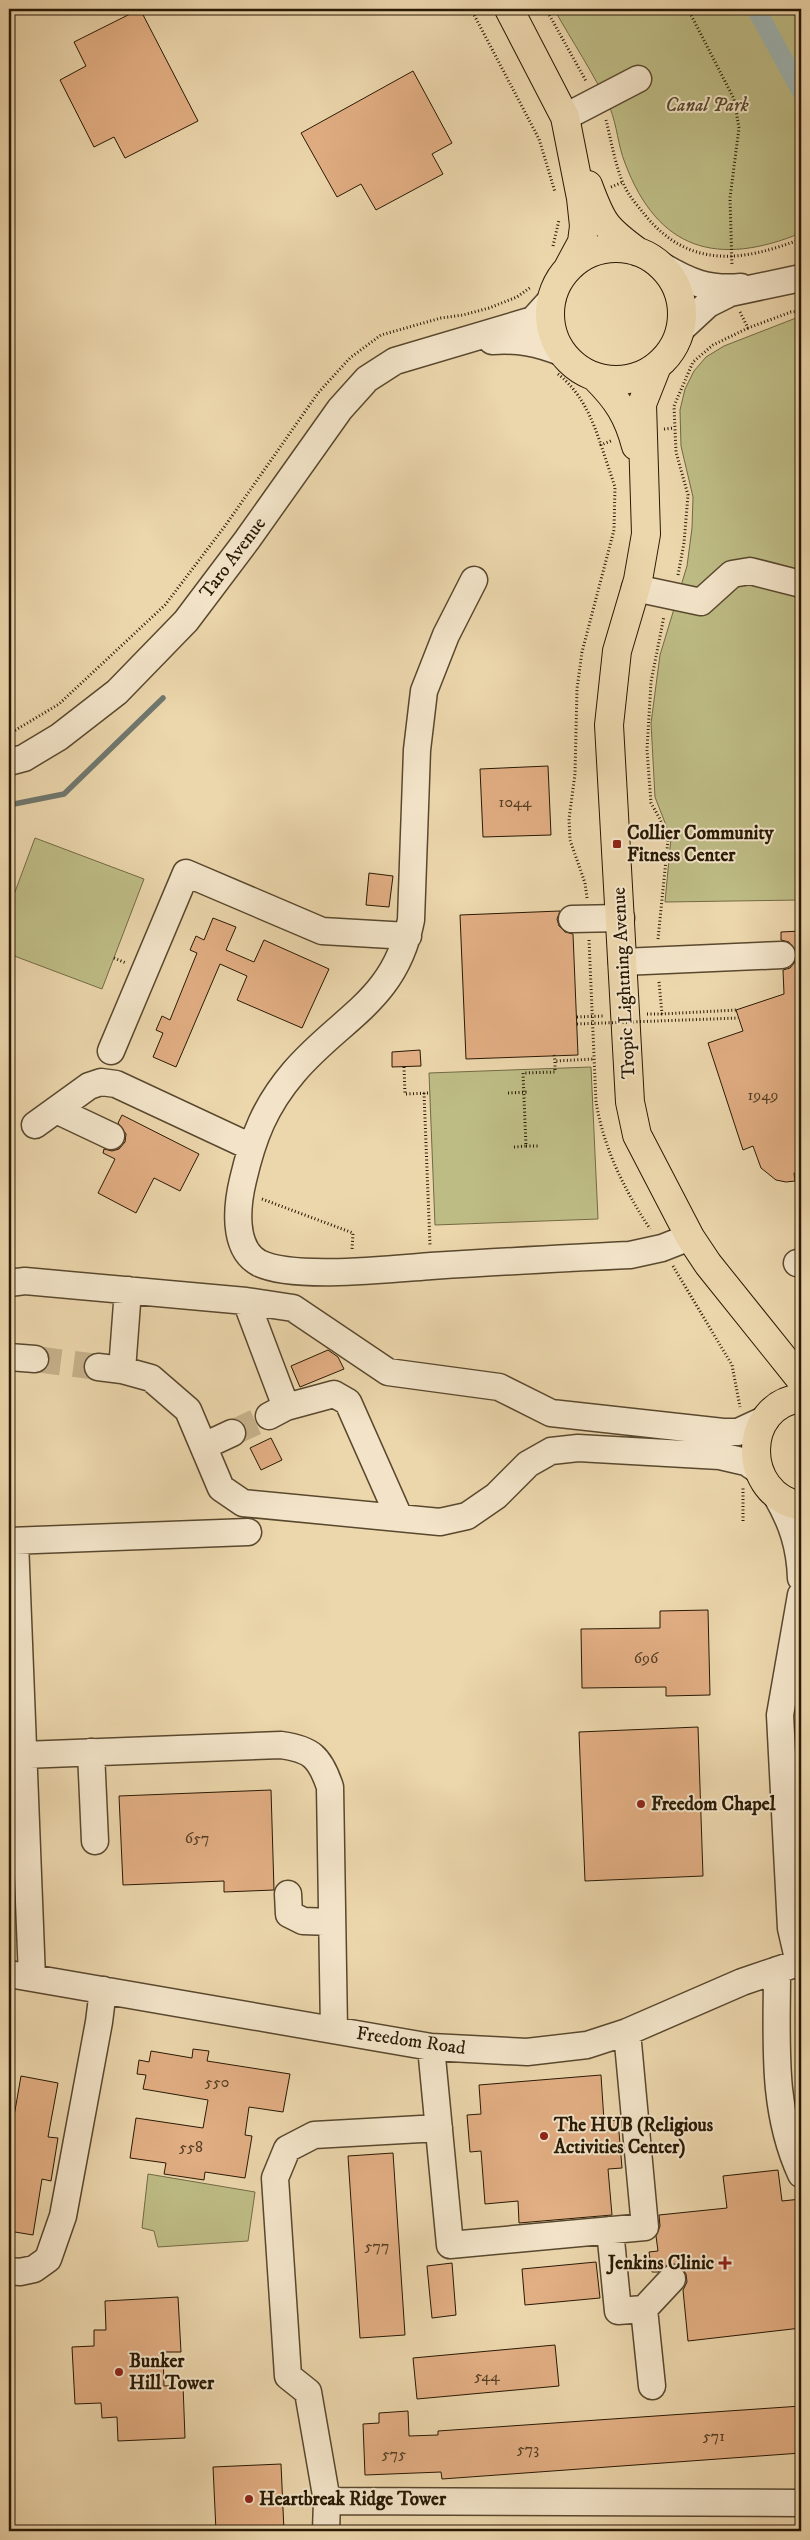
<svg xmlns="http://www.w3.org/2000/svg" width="810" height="2540" font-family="'IM FELL DW Pica',serif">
  <rect width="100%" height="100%" fill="#ecd6ac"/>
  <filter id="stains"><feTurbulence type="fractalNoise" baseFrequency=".004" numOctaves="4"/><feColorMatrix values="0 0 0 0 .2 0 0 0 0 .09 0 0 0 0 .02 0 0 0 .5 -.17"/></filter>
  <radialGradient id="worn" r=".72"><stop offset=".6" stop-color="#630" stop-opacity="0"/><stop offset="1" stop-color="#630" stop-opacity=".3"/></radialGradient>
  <path fill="#bebc85" stroke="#736a44" d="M554,9H801V233C718,267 658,251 625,163C618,146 617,125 610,108C594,74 572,41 554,9Z
    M796,318H801V900L665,902L671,838L655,797L651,723L660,655L687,566L692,528L693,497L681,446L680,410L685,389L694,371L706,357L724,346Z
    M35,838L144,879L102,989L9,954V908Z
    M591,1067L598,1219L435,1225L429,1073Z
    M148,2174L255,2192L248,2241L158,2247L154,2231L142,2228Z"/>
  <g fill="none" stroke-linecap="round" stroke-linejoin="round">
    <path stroke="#6f776e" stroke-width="5.5" d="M9,805L64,794L163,698"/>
    <path stroke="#9eb6b5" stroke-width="19" d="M756,9L801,91"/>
  </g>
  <path fill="#e2ae83" stroke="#281904" d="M140,9L198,121L125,158L114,137L94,147L60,80L86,66L74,42Z
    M413,71L452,143L432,154L443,174L376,210L361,184L337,197L301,133Z
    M548,766L551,835L483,837L480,769Z
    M369,873L393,876L389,907L366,905Z
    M560,911L557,919L559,926L565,932L573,934L578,1055L466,1059L460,915Z
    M213,918L236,927L226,950L254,962L264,940L329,969L302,1028L237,1000L247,976L220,964L176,1067L153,1057L163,1033L156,1030L162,1016L170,1020L197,953L190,950L196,936L204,940Z
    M801,931V1173H794L795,1181L786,1182L776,1180L761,1168L753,1146L743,1150L708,1043L743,1031L736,1010L784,994L783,970L790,968L795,962L797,954L789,942L781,940V932Z
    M420,1050L421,1066L392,1067V1052Z
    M122,1115L199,1154L180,1191L154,1178L136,1213L98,1193L115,1159L103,1153L104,1149L112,1151L119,1149L125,1142L126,1134L118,1123Z
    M328,1350L338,1357L344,1369L300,1387L291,1366Z
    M271,1438L282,1460L261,1470L250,1448Z
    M708,1610L710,1695L666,1696V1687L582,1688L581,1629L660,1628V1611Z
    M698,1727L703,1876L585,1881L579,1732Z
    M271,1790L274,1890L224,1892V1881L123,1885L119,1796Z
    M193,2049L209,2051L207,2061L290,2074L283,2112L249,2107L245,2135L252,2136L245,2178L205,2172L204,2180L164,2174L166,2163L130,2158L136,2118L203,2128L208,2100L143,2089L146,2075L137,2074L139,2060L149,2062L151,2051L192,2058Z
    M601,2075L604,2121L618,2120L622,2168L608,2169L612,2215L519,2223L518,2201L485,2204L481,2151L470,2152L467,2115L481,2114L479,2085Z
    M21,2076L58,2083L48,2137L58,2138L51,2181L42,2179L33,2235L9,2231V2145Z
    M393,2153L405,2335L360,2338L348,2156Z
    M778,2170L782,2201L801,2199V2255H798L801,2283V2328L688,2341L683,2290L687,2282L686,2274L682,2268L675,2264L667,2265L658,2272H652L649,2252L658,2251L656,2236L660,2226L659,2215L727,2208L723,2176Z
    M596,2262L600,2298L525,2305L522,2269Z
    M452,2263L456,2315L432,2318L427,2266Z
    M178,2297L181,2352H163L164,2386L183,2385L185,2438L118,2441L117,2417L102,2418L101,2403L75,2404L72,2347L94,2346V2330H106L105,2301Z
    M555,2345L559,2386L417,2399L413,2358Z
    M801,2406V2453L442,2479L441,2472L365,2475L363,2424L379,2423V2413L408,2411L409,2436L438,2435V2431Z
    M281,2464L284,2531H216L213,2467Z"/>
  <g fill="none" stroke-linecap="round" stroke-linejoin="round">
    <path stroke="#c5b08a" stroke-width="26" stroke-dasharray="26 13" stroke-linecap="butt" d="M35,1359L98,1367
      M232,1433L269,1416"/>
    <g stroke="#59482e" stroke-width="29">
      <path id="minor" d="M565,117L638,79
        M662,266C689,282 708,290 741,287
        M681,329L708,304L730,293L801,278
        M492,341C518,339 538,343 563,353
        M474,580L446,635L424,691L417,750L411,920C395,1001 341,1017 294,1072C265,1106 253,1137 243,1180C237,1205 232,1248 259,1263C293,1280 391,1269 431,1266C497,1262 564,1258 630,1255L662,1248L690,1237
        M635,588L701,602L732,574L750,571L801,584
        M9,762L24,758L59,737L117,692L186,621L247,540L340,409L367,379L395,361L533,320L552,299
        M572,919L621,918
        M622,962L782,955
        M111,1051L186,873L322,931L408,936
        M56,1110L111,1136
        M35,1125L89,1086L101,1082L116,1084L251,1147
        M797,1263L801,1262
        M9,1283L25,1281L246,1301L293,1308L388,1372L499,1387L551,1413L723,1432H738L766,1419
        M246,1301L286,1407
        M9,1357L35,1359
        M98,1367L122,1370L151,1378L188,1410L221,1488L243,1503L440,1522L467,1516L496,1496L528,1464L551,1451L578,1448L720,1456L746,1462L758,1470
        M122,1370L128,1290
        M269,1416L286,1407L334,1394L348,1402L399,1517
        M204,1446L232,1433
        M776,1495C792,1522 800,1547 801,1578
        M9,1541L248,1532
        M15,1541L32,1978
        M91,1752L95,1841
        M23,1755L281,1745C311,1749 320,1757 330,1787L334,2030
        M288,1894L289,1914L303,1921L332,1922
        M799,1963L791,1928L780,1715L801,1595
        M777,1970C777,2040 771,2109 801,2174
        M9,1974L431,2047L527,2052L587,2045L627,2032L742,1982L801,1962
        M431,2047L450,2245L645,2227L627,2032
        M610,2230L618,2311L644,2309L672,2279
        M9,2271L20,2272L34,2269L48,2259L63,2216L99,2022L103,1990
        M644,2309L652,2386
        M327,2501L801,2503
        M326,2531L327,2501L308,2392L288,2376L275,2178L287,2149L314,2135L439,2128"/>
    </g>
    <g stroke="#281904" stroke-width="30">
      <path id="major" d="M509,9L565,117L581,198L584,226L582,242L567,270
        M588,185C602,223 605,228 638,252
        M550 314a66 66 0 1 1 132 0a66 66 0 1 1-132 0Z
        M657,366L642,404L646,534L638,580L617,651L609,725L630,1102L637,1135L690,1237L708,1264L801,1380
        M595,377C617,399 628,415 636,446
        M801,1398C741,1405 741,1495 801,1506"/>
    </g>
    <path stroke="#281904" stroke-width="3" stroke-dasharray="1 2.5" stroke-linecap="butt" d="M471,9L539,139L555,192
      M546,9L586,81
      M688,9L734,99L739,128L730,198L732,266
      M606,120C611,140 615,164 623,183C628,195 637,205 645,215C689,269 742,262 801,239
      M611,187L623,182
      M553,246L559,220
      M740,312L748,328L791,312L801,311
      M558,374C581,392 592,418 601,445
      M664,429L674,428
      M678,575L684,543L688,495L676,452L674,406L693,362L713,345L748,328
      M9,734L59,704L165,605L225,526L318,393L350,358L381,335L441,318L463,315L489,308L517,297L531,287
      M587,898L585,883L570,840L569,819L575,774L577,689L582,652L614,530L615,487L601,445L613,440
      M658,939L668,840L660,819L651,803L647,750L651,682L664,616
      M589,940L596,1102C604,1149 624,1189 650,1229
      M114,958L126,963
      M659,982L662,1014L736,1010
      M647,1014H662
      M577,1017L604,1016
      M554,1055L555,1061
      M404,1067L405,1094L429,1093
      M424,1093L430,1245
      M508,1093L529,1092
      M526,1146H538
      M514,1147L526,1146L523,1073L555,1072V1061L594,1059
      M262,1199L353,1233L352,1250
      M673,1266L732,1365L740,1407
      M743,1521V1488"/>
    <use href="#minor" stroke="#f3e4c9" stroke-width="26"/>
    <use href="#major" stroke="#ecd6ac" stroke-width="28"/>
    <path stroke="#281904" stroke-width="3" stroke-dasharray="1 2.5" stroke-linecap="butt" d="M577,1024L738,1018"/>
  </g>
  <g fill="#8f2418" stroke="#f3e4c9" stroke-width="2">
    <rect x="612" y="839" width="10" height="10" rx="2.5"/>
    <circle cx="641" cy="1804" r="5"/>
    <circle cx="544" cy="2136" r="5"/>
    <path d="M722.5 2255.5h5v5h5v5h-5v5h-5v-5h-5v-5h5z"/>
    <circle cx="119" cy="2372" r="5"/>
    <circle cx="249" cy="2499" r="5"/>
  </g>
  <g text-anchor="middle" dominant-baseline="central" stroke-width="4" stroke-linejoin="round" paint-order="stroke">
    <g font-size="16" fill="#563e24">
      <text x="515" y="802">1044</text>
      <text x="763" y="1095">1949</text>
      <text x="646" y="1658">696</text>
      <text x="197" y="1838">657</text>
      <text x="217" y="2082">550</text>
      <text x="191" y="2147">558</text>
      <text x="377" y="2246">577</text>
      <text x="487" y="2376">544</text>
      <text x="714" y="2436">571</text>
      <text x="528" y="2449">573</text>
      <text x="394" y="2454">575</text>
    </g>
    <g font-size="19" font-style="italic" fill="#554a2b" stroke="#f3e4c9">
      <text x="707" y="105">Canal Park</text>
    </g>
    <g font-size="19" fill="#281904" stroke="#f3e4c9">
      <text transform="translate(233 558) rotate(-53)">Taro Avenue</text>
      <text transform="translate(624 983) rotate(-93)">Tropic Lightning Avenue</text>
      <text transform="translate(411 2041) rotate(8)">Freedom Road</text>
    </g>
    <g font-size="19" font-weight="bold" fill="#281904" stroke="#f3e4c9" text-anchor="start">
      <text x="627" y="833">Collier Community<tspan x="627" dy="22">Fitness Center</tspan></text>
      <text x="651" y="1804">Freedom Chapel</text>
      <text x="554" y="2125">The HUB (Religious<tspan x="554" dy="22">Activities Center)</tspan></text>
      <text x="714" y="2263" text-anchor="end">Jenkins Clinic</text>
      <text x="129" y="2361">Bunker<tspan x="129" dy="22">Hill Tower</tspan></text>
      <text x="259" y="2499">Heartbreak Ridge Tower</text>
    </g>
  </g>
  <rect width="810" height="2540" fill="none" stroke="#ecd6ac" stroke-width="30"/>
  <rect x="10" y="10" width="790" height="2520" fill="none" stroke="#281904" stroke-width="2.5"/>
  <rect x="15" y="15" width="780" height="2510" fill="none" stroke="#281904"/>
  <rect width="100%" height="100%" filter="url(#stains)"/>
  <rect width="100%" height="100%" fill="url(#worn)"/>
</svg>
